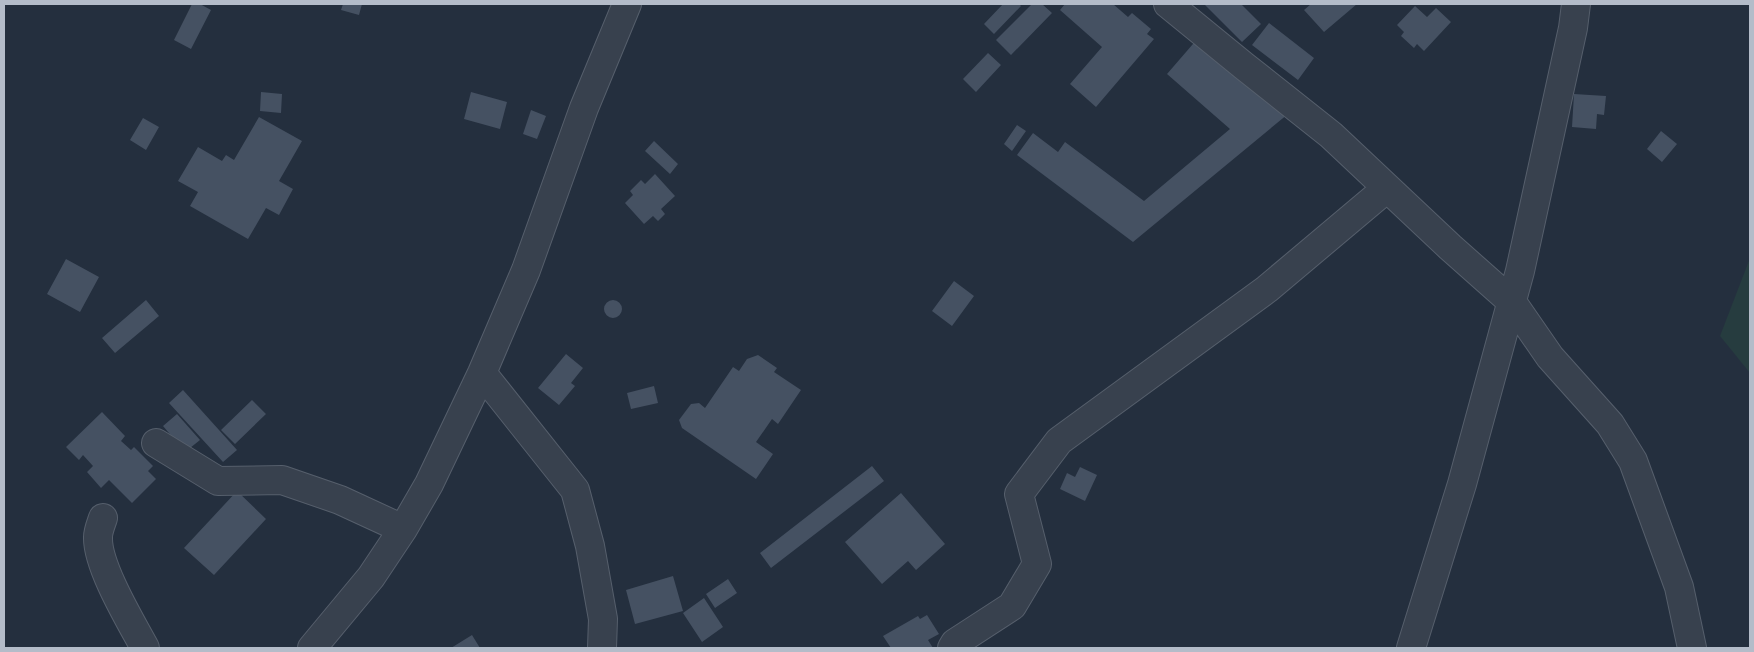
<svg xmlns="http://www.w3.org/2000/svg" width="1754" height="652" font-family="'PT Sans Narrow',sans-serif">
  <rect width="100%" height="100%" fill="#242f3e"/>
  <path fill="#263c3f" d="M1750,258V373L1720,336Z"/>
  <path fill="#455162" d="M192,4H200L211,10L191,49L174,40Z
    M343,4H362L359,15L341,10Z
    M1003,4H1019L1021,6L994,34L984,24Z
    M1032,4H1042L1052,13L1011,55L996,40Z
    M1065,4H1113L1128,17L1132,13L1151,29L1147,34L1154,39L1096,107L1070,84L1102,47L1060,10Z
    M1206,4H1241L1261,24L1242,42L1205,5Z
    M1311,4H1357L1324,32L1304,10Z
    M1415,6L1427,17L1436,8L1451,22L1424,51L1417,44L1414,48L1401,36L1404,32L1397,25Z
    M1269,23L1314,58L1298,80L1252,45Z
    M1199,37L1288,114L1133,242L1017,155L1033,133L1058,152L1065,142L1144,201L1230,129L1167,74Z
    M988,53L1001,65L976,92L963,79Z
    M261,92L282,94L281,113L260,111Z
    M471,92L507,102L500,129L464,119Z
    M1574,94L1606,96L1604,115L1597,114L1596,129L1572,127Z
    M531,110L546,116L537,139L523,134Z
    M259,117L302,141L279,181L293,189L279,215L266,208L248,239L190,206L198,192L178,181L198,147L222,161L226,155L234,160Z
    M143,118L159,127L146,150L130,140Z
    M1017,125L1026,131L1012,151L1004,144Z
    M1661,131L1677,144L1662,162L1647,149Z
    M654,141L678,164L670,174L645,151Z
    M655,174L675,196L661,209L665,214L658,221L653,216L644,224L625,203L633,195L630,191L641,180L645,184Z
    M66,259L99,277L80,312L47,294Z
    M954,281L974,296L952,326L932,311Z
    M604 309a9 9 0 1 1 18 0a9 9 0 1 1-18 0Z
    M146,300L159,316L115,353L102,338Z
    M566,354L583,368L571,383L575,386L559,405L538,388Z
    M758,355L777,368L774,372L801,390L778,424L772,419L756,442L773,454L756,479L682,428L679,420L691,404L699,403L705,408L733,367L739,371L747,359Z
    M654,386L658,403L631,409L627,393Z
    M183,390L237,450L223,462L169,403Z
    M252,400L266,414L235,444L221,430Z
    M102,412L125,436L121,441L131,450L134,447L153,466L148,471L156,479L132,503L109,480L101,488L87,472L93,466L83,455L79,460L66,447Z
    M177,414L200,440L185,452L163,426Z
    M872,466L884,481L771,568L760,553Z
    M1080,467L1097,475L1085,501L1060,489L1067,473L1075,477Z
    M237,491L266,519L214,575L184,548Z
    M901,493L945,544L916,570L908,561L882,584L845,542Z
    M673,576L683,611L635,624L626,590Z
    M728,579L737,593L715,608L706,594Z
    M704,598L723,627L702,642L683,613Z
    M927,615L939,634L928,640L933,648H891L883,636L918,616L920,619Z
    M472,635L480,648H451Z"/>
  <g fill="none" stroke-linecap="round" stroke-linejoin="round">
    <g stroke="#565f6c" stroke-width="30">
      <path id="minor" d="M1168,4L1244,66L1331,135L1450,247L1512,302L1550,357L1610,424L1633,461L1679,587L1692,648
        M482,373L575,490L590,546L603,619L602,648
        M156,443L218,481L282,480L340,500L403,529
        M103,518C101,524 98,531 98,537C97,566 131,622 145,648
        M312,648L371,577L403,529L429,484L482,373L526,270L584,108L627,4
        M952,648L955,643L1012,606L1037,564L1019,494L1059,441L1267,289L1387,188
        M1411,648L1462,484L1520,271L1573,28L1576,4"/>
    </g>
    <use href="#minor" stroke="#38414e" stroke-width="28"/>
  </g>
  <rect width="1754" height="652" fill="none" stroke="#b4bcc9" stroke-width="10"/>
</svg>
